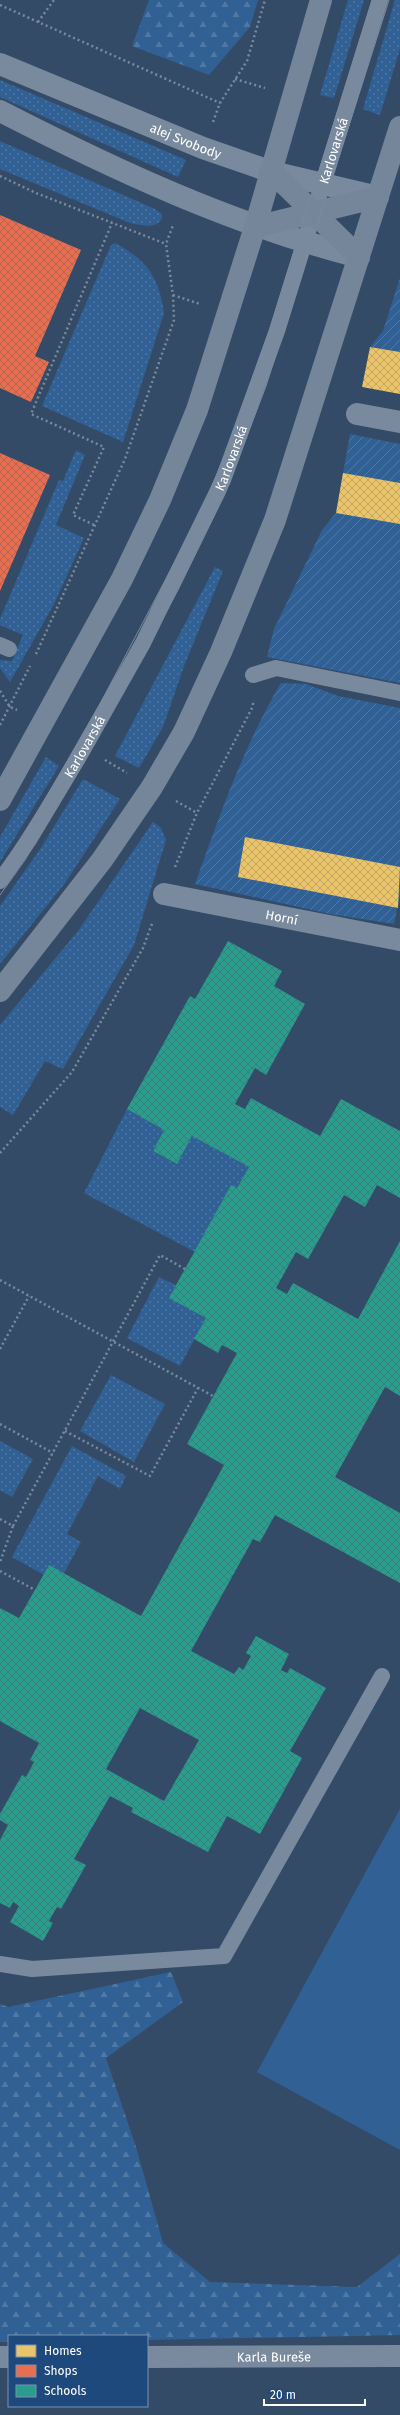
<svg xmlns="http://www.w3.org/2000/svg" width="400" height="2415" font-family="'Fira Sans',sans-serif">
  <defs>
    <pattern id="grass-dots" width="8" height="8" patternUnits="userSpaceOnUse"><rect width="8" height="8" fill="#316095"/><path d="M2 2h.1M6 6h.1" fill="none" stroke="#5078a5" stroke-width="1.8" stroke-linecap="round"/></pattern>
    <pattern id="forest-firs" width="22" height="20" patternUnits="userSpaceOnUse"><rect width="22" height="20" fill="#316095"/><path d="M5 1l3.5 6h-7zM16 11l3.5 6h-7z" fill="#5078a5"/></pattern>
    <pattern id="garden-furrows" width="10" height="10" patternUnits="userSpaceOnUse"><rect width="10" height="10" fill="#316095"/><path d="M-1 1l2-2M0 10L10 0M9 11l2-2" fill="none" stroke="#5078a5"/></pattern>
    <pattern id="homes-cross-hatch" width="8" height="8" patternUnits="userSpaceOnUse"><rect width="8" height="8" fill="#e9c46a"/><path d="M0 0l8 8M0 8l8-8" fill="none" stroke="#c2a662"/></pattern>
    <pattern id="shops-cross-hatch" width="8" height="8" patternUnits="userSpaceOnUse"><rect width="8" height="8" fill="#e76f51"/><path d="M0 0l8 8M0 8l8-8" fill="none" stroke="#b86450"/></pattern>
    <pattern id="schools-cross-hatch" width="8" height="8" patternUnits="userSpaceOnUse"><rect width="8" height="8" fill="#2a9d8f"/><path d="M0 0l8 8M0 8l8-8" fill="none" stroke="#368178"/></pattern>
  </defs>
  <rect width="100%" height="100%" fill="#344b67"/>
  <path fill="url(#grass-dots)" d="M348,0H364L334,98L320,95Z
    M395,0H400V49L380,115L363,109Z
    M0,80L186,160L178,177L0,97Z
    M0,141L155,209L162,214C162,231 140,225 130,223L0,169Z
    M115,243C147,260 159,277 164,313L123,442L42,406L111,245Z
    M76,450L85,455L56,525L84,538L54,604L10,682L0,668V660L12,661L23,635L0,625V619L59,480L63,481Z
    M215,567L223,571L184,666L163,727L139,768L115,756Z
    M46,757L59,766L0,862V837Z
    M83,779L120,799L65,883L0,964V906L41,848Z
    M153,822L161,828L166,840L134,945L63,1069L45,1061L13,1115L0,1107V1025L78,931Z
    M127,1109L164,1130L153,1151L176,1164L192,1136L249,1167L237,1188L231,1185L195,1252L84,1193Z
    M159,1277L176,1285L170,1298L206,1318L180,1366L127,1338Z
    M111,1375L165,1404L134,1462L80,1431Z
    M0,1441L33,1459L12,1497L0,1490Z
    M72,1446L126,1476L120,1489L98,1476L67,1534L81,1542L64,1573L44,1575L12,1557Z"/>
  <path fill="url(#forest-firs)" d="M149,0H258L250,27L209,75L132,46Z
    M171,1972L183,2002L106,2058L136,2147L163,2243L210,2282L357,2287L400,2254V2335L147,2340V2336H9V2342H0V2004L8,2007Z"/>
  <path fill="url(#garden-furrows)" d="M400,278V352L370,347L383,331Z
    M350,434L400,444V683L267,657L274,629L322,530L336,513Z
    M281,683L306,684L338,696L400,708V895L394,924L330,914L195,884C220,815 243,747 281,683Z"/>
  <path fill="#316095" d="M400,1809V2150L257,2072Z"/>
  <path fill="url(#homes-cross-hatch)" d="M370,347L400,352V394L362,387Z
    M343,473L400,483V524L336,513Z
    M245,837L400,867L398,908L238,877Z"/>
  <path fill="url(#shops-cross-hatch)" d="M0,215L81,250L35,356L49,362L31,402L0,388Z
    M0,453L50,475L0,591Z"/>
  <path fill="url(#schools-cross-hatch)" fill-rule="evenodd" d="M228,941L282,971L274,986L305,1004L266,1075L255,1068L235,1104L245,1109L251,1098L320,1136L341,1099L400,1131V1198L377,1185L365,1207L344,1195L308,1259L296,1252L276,1288L287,1294L293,1283L358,1319L400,1241V1396L385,1387L335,1477L400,1513V1583L275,1515L260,1542L253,1539L191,1651L234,1674L239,1667L243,1670L251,1656L246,1653L256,1636L289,1654L281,1670L287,1673L290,1668L326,1688L290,1751L302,1758L260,1834L227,1816L208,1852L131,1812L133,1808L110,1796L74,1859L86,1865L61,1909L57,1907L49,1921L53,1923L43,1941L10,1922L19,1906L13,1902L10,1908L0,1903V1840L8,1825L0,1820V1814L22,1775L26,1777L34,1762L30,1760L39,1743L0,1721V1608L19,1618L49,1565L141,1616L224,1465L187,1444L237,1353L222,1345L218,1353L194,1339L206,1318L169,1298L231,1185L237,1188L249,1167L192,1136L177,1164L153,1151L164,1130L127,1109L190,996L195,999ZM140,1708L199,1740L164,1801L106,1769Z"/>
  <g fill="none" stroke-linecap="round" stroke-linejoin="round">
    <path stroke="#798a9e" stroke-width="2.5" stroke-dasharray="2 3" stroke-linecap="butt" d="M0,5L220,103
      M38,22L54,0
      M235,79L265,88
      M213,122L220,103L247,61L265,0
      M0,176L36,193L166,244
      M173,295L200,304
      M94,525L73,515L104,447L31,414L112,223
      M36,654L125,459L174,320L173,295L166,244L173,225
      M0,691L10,707L17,710
      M0,725L30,666
      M105,760L127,773
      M176,801L197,813
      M175,867L197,813L252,708L254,700
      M0,1153L72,1072L143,948L153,921
      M0,1280L213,1396
      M0,1349L29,1296
      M0,1424L53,1453
      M65,1431L150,1476L198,1388
      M0,1519L13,1526L0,1562
      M13,1526L160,1255L185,1269
      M0,1571L35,1590"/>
    <g stroke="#798a9e" stroke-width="16">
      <path d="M0,645L9,649"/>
      <path d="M253,675L276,668L400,693"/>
      <path id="s1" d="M0,881L29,840L77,760L143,643L223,480L277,331L380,0"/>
      <path d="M0,1964L32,1969L224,1956L382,1676"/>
    </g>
    <g stroke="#798a9e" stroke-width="22">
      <path d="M357,414L400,422"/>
      <path id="s2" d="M164,894L400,940"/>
      <path d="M0,2357H9"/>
      <path id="s3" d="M147,2357L400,2356"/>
    </g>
    <g stroke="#798a9e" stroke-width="22">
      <path id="s4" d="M0,64L203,148L272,172L378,197"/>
      <path d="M0,111C115,170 233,225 359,257"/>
    </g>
    <path stroke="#75869a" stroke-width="22" d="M272,172L359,257
      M255,227L378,197
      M0,800L122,579L160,500L197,410L255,227L321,0
      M0,991L102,860L152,787L184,732L221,652L275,520L400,127"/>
    <path stroke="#7b8b9e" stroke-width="1" d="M0,870L43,803L101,702L198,518L227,450L270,328L372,0
      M0,895L25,860L90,752L178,590L225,494L266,386L389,0"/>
  </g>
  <g text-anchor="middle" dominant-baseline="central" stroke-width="4" stroke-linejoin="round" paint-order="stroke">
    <g font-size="13" fill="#fff" stroke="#1e497d">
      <text stroke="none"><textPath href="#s4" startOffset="201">alej Svobody</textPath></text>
      <text stroke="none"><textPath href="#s1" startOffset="807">Karlovarská</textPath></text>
      <text stroke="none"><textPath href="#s1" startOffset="483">Karlovarská</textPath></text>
      <text stroke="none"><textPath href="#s1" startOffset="159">Karlovarská</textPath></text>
      <text stroke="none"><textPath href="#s2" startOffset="120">Horní</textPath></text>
      <text stroke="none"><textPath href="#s3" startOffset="127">Karla Bureše</textPath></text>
    </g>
  </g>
  <rect x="8" y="2335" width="140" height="72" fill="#1e497d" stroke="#7892b1"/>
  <rect x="16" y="2345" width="20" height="12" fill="#e9c46a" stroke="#7892b1"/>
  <text x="44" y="2355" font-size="12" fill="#ffffff">Homes</text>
  <rect x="16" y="2365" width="20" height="12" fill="#e76f51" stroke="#7892b1"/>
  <text x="44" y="2375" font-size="12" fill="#ffffff">Shops</text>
  <rect x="16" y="2385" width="20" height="12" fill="#2a9d8f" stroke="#7892b1"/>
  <text x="44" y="2395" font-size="12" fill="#ffffff">Schools</text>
  <path d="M264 2399v6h101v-6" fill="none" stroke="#ffffff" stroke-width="2"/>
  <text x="270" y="2399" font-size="12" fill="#ffffff" stroke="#1e497d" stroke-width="3" paint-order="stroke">20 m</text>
</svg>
